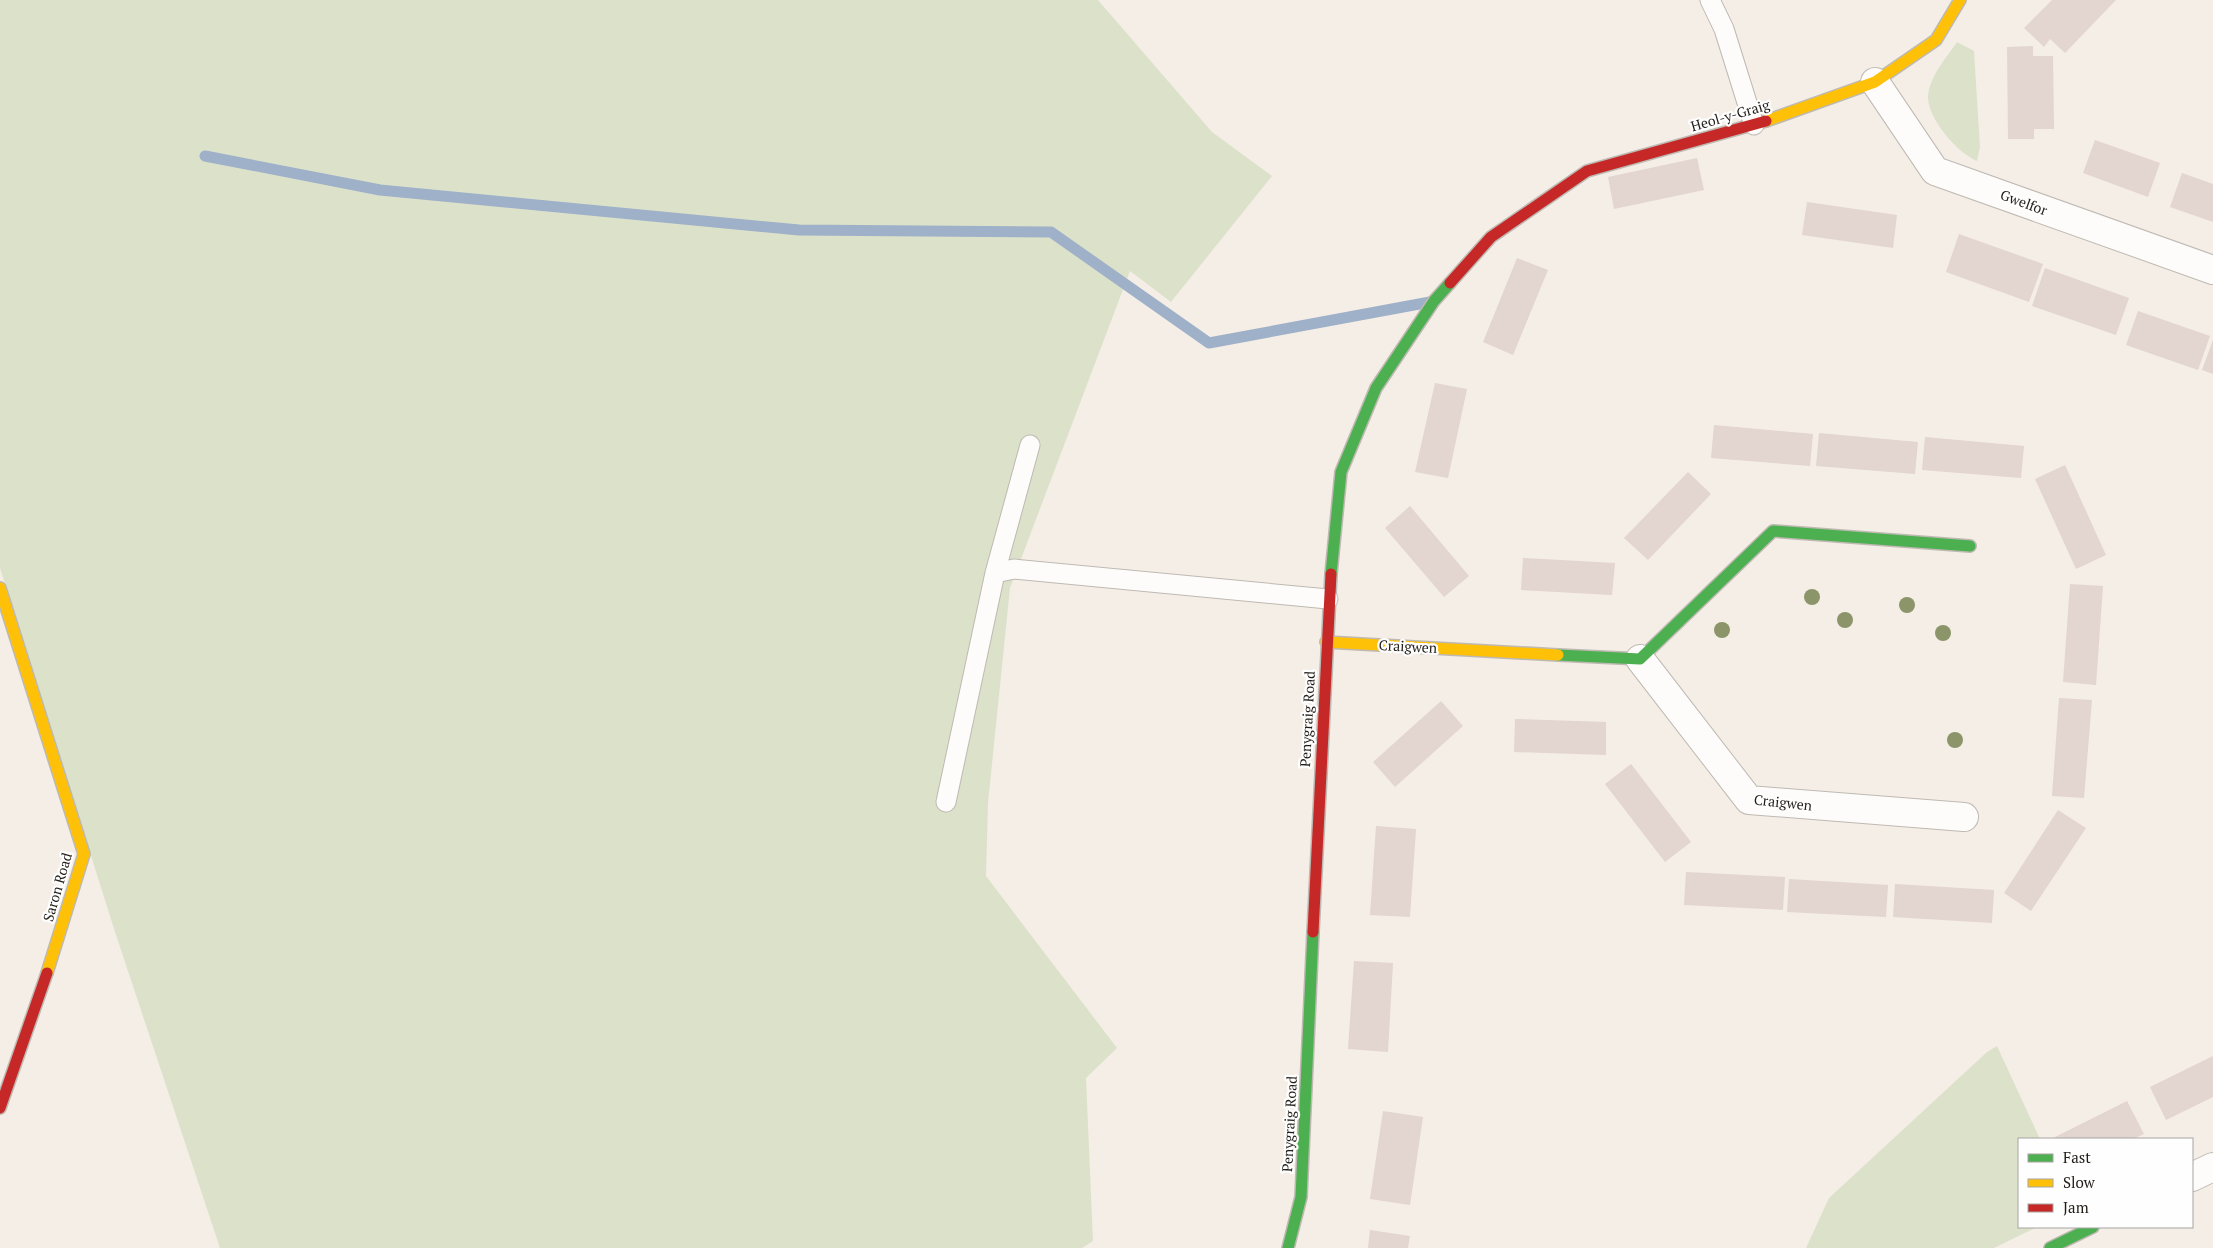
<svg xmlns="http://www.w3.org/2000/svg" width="2213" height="1248" font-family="'PT Serif',serif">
  <rect width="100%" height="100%" fill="#f5eee6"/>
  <path fill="#dce2ca" d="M0,0H1098L1212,132L1272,176L1171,302L1130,271L1010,588L988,803L986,876L1117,1048L1086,1078L1093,1241L1082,1248H220L116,935L0,568Z
    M1957,42L1974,51L1980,147L1977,161C1957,153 1927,118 1928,96C1930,76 1946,58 1957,42Z
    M1997,1046L2040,1139H2019V1227H2037L1994,1248H1806L1829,1198L1987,1052Z"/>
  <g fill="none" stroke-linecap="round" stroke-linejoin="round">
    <path stroke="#9fb0c9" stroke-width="11" d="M205,156L380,190L799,230L1051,232L1209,343L1430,302"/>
  </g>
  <path fill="#e3d5cf" d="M2052,0H2116L2065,53L2050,39L2044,47L2024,28Z
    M2033,46V56H2053L2054,129H2034V139H2008L2007,47Z
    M2095,140L2160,163L2148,197L2083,173Z
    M1697,158L1704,190L1614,209L1608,177Z
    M2182,173L2213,184V222L2170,207Z
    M1807,202L1897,215L1893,248L1802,235Z
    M1959,234L2043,264L2029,302L1946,272Z
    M1517,258L1548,270L1513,355L1483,342Z
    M2045,268L2129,298L2116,335L2032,306Z
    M2138,311L2210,336L2198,370L2126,345Z
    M2213,340V374L2202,370Z
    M1435,383L1467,389L1448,478L1415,472Z
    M1714,425L1813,434L1810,466L1711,458Z
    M1819,433L1918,442L1915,474L1816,466Z
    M1925,437L2024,446L2021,478L1922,470Z
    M2065,465L2106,555L2076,569L2035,479Z
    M1688,472L1711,494L1648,560L1624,538Z
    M1410,506L1469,576L1444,597L1385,528Z
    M1523,558L1615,563L1612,595L1521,590Z
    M2070,584L2103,586L2096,685L2063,682Z
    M2059,698L2092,700L2084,798L2052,796Z
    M1441,701L1463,726L1395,787L1373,762Z
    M1515,719L1606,722V755L1514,752Z
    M1631,764L1691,842L1665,862L1605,784Z
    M2058,810L2086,828L2031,911L2004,893Z
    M1376,826L1416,829L1410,917L1370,915Z
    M1686,872L1785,877L1783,910L1684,905Z
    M1789,879L1888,885L1886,917L1787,912Z
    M1895,884L1994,890L1992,923L1893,917Z
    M1354,961L1393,963L1388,1052L1348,1049Z
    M2213,1056V1097L2166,1120L2150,1087Z
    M2127,1101L2144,1134L2133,1139H2056L2055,1137Z
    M1383,1111L1423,1117L1410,1205L1370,1199Z
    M1370,1230L1410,1236L1408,1248H1368Z"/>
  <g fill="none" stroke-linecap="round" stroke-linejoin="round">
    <g stroke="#beb9b2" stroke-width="21">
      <path id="lane" d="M1710,0L1724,29L1754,125
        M995,573L1030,445
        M946,802L995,573L1014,569L1328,599"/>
    </g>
    <g stroke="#beb9b2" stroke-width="30">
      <path id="street" d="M1875,82L1935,171L2213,270
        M1640,659L1749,800L1964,817
        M2192,1177L2213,1167"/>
    </g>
    <g stroke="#beb9b2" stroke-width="14">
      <path id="fast" d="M1331,574L1341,472L1376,388L1434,301L1450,283
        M1558,655L1640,659L1773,531L1970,546
        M1288,1248L1301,1197L1313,932
        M2050,1248L2093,1227"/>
    </g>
    <g stroke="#beb9b2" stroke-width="14">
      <path id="slow" d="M1766,121L1875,82L1936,40L1960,0
        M0,588L84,854L47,973
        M1326,642L1558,655"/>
    </g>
    <g stroke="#beb9b2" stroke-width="14">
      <path id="jam" d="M1450,283L1491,237L1587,171L1766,121
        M1313,932L1331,574
        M0,1108L47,973"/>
    </g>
    <use href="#lane" stroke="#fefcfb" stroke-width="19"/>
    <use href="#street" stroke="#fefcfb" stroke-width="28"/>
    <use href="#fast" stroke="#4caf50" stroke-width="11"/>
    <use href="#slow" stroke="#ffc107" stroke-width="11"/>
    <use href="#jam" stroke="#c62828" stroke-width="11"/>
  </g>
  <g fill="#8b9569">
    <circle cx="1812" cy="597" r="8"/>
    <circle cx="1907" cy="605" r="8"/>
    <circle cx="1845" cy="620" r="8"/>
    <circle cx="1722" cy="630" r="8"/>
    <circle cx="1943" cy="633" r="8"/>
    <circle cx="1955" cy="740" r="8"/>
  </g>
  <g text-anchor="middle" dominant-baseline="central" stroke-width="4.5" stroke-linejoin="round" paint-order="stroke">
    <g font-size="14" fill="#211c17" stroke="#fefefe">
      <text transform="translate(1730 115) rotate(-16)">Heol-y-Graig</text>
      <text transform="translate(2024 202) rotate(20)">Gwelfor</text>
      <text transform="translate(1408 646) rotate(3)">Craigwen</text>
      <text transform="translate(1307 719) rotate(-87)">Penygraig Road</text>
      <text transform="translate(1783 802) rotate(6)">Craigwen</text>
      <text transform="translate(57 887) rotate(-74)">Saron Road</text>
      <text transform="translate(1289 1124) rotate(-87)">Penygraig Road</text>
    </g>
  </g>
  <rect x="2018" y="1138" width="175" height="90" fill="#fefefe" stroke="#a6a4a2"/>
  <rect x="2028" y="1154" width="25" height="8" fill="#4caf50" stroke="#a6a4a2"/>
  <text x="2063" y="1163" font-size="15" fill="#211c17">Fast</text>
  <rect x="2028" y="1179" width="25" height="8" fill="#ffc107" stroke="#a6a4a2"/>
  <text x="2063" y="1188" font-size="15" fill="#211c17">Slow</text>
  <rect x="2028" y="1204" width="25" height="8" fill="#c62828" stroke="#a6a4a2"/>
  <text x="2063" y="1213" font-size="15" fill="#211c17">Jam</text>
</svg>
